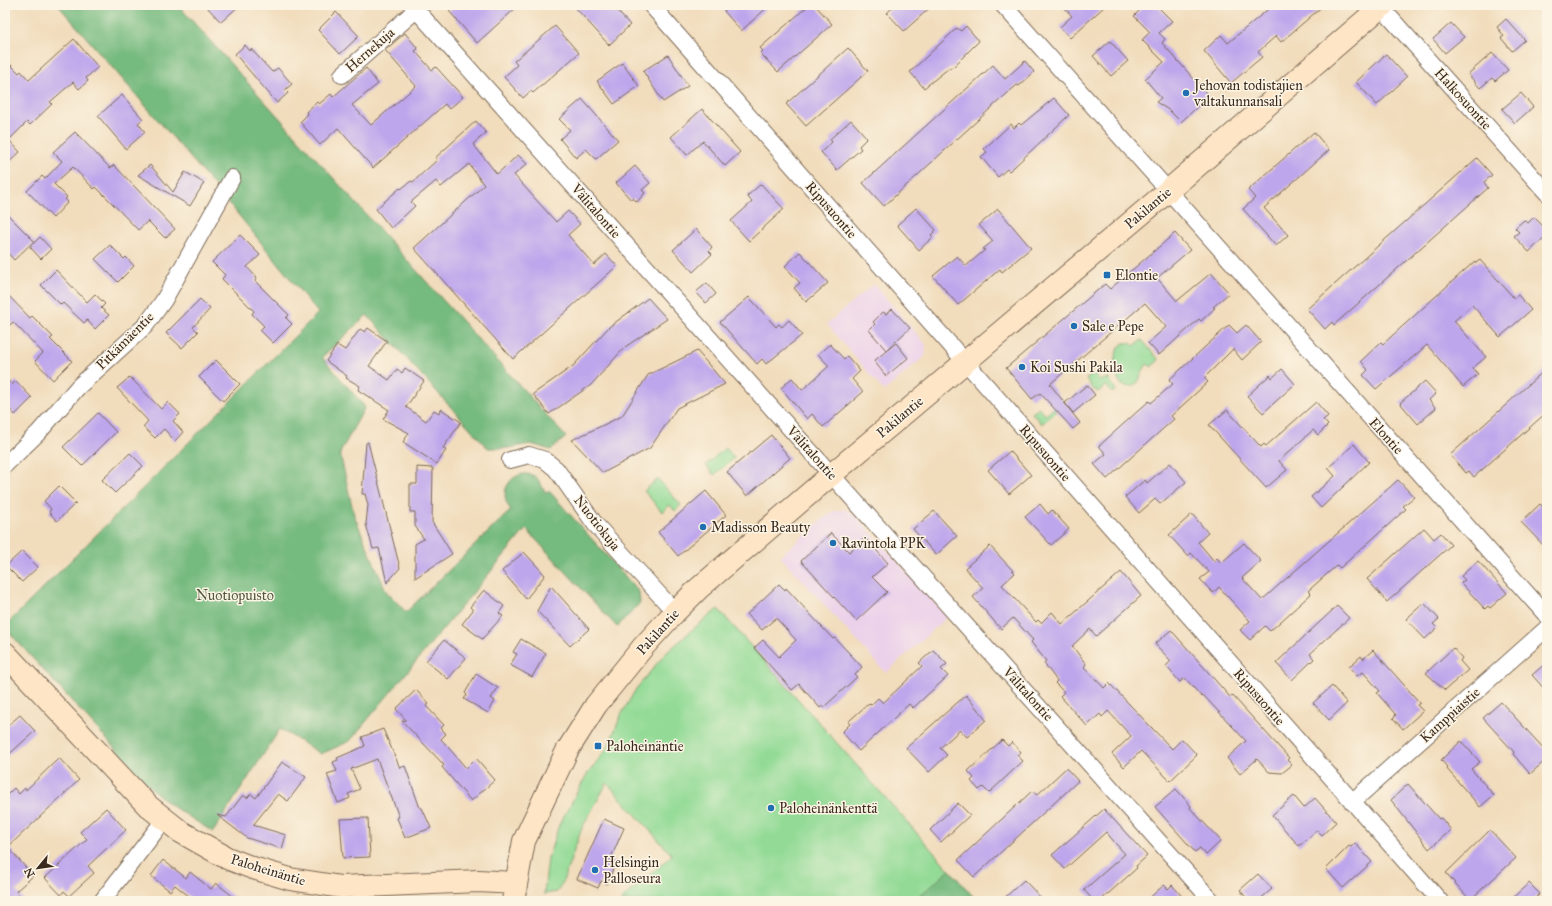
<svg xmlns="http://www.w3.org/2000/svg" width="1552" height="906" font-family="'IM FELL Great Primer',serif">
  <rect width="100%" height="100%" fill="#fcf5e5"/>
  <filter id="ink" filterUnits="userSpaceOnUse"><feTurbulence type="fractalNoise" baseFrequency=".025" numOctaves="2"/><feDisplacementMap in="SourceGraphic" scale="8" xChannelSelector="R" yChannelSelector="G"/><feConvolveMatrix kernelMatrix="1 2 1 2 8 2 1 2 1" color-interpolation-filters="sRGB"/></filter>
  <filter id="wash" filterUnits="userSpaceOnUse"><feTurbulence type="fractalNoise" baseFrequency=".012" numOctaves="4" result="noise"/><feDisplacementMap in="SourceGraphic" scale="16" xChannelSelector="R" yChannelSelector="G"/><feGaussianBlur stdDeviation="0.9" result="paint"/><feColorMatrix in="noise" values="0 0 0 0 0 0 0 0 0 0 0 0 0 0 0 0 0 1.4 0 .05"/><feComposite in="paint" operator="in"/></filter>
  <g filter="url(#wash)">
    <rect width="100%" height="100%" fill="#f1dcbb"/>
    <path fill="#ecd1ea" d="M874,284L926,345L925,356L884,391L827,324Z
      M837,510H847L856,516L947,617L886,673L780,556L829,514Z"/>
    <path fill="#92da95" stroke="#66825a" d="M1142,340L1159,360L1151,367L1148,364C1138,371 1143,393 1122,385C1112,372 1111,356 1123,343H1131L1134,346Z
      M1094,374L1100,381L1108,378L1116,390L1112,393L1106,385L1098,392L1092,388L1086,379Z
      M1062,400L1063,401L1055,409L1056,411L1042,424L1032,413L1039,408L1046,415Z
      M725,448L734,458L714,475L706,465Z
      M658,479L681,505L675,511L670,505L662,512L644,491Z
      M718,609L977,901H620L672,855L607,783L582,828L562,884L557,892L544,894L548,858L559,825L586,776L608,747L621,715L636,689L664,655L693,629Z"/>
    <path fill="#75ba7e" stroke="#58724e" d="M58,5H178L566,437L551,450L531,444L508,448H488L367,315L322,357L365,407L340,453L354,515L386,591L406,612L511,510C494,489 517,467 534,476C539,479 542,486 545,492H550L639,592L640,603L617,627L526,529L350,741L321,754L280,729L213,832L169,804L152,789L5,628V626L318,313L215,186Z
      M950,870L977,901H913Z"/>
    <g id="blocks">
      <path fill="#bea6ec" d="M205,5H240L221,22Z
        M456,5H519L477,43L449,11Z
        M573,5H612L630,25L609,45Z
        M731,5H770L741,31L724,11Z
        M809,5H815L832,24L778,72L763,56L761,53L763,51L760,48Z
        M895,5H933L904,31L887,13Z
        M1062,5H1106L1070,38L1060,27L1072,16Z
        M1145,5H1156L1172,21L1159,33L1165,39L1162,43L1209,96L1181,122L1170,111L1156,102L1161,98L1145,79L1164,62L1142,40L1150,32L1134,16Z
        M1273,5H1324L1281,42L1276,36L1258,52L1262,57L1231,83L1204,51L1221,35L1228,43Z
        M336,12L359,36L340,54L318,30Z
        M1506,19L1525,40L1512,51L1501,38L1504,36L1497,27Z
        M1451,23L1464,37L1445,53L1433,39Z
        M555,26L579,53L533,93L531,91L523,98L504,77L517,65L514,61Z
        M966,26L979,41L953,67L949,68L924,88L910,72L957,28L961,31Z
        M405,33L418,49L415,51L432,70L436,67L463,97L449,109L445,104L373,168L338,128L320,145L300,122L308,114L306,112L317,102L319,104L331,94L333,97L366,68L378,84L352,105L371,125L416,86L385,50Z
        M74,39L98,67L86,78L88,81L79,89L73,82L50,102L52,104L30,125L27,122L9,140L20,152L5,166V59L19,73L21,71L29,80Z
        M1110,41L1128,61L1111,76L1093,56Z
        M245,45L250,51L251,49L272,72L278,68L292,84L285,90L288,93L277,103L235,54Z
        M848,48L868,71L806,126L786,104Z
        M1492,53L1508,70L1495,81L1492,78L1480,88L1468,74Z
        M1386,54L1407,77L1377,105L1356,82Z
        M668,55L688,86L663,102L643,71Z
        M1025,61L1034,72L1019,86L1017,85L1002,98L884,206L863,183L993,65L1005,79Z
        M622,63L639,86L614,104L597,81Z
        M1521,93L1533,107L1515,123L1502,109Z
        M122,95L143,119L138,123L145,132L126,149L98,116Z
        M1054,98L1069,115L1014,167L1009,171L1007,169L998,177L981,157L987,152L984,149L1011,124L1014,128L1019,123L1021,125Z
        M582,99L618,140L596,159L586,149L576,158L560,139L570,130L559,119Z
        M702,109L740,152L725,166L703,141L687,155L671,137Z
        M851,120L867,138L859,146L861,149L837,170L821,152L832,142L830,139Z
        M476,121L486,133L473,144L497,174L518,155L527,164L514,175L556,222L568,211L580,224L568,235L594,265L606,254L617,266L513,359L414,248L484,185L469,164L441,187L436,181L411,202L415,206L391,228L376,209L400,188L401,189L411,181L413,182L437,160L435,158Z
        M75,132L110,168L114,165L175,229L165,238L148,221L138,230L114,205L96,187L94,189L73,167L54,184L67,197L65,199L68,202L53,218L27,191L42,176L45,179L62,161L53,152Z
        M1314,132L1329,150L1264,208L1288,235L1276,246L1243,209L1255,198L1248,190Z
        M1477,158L1492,175L1484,182L1488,188L1334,325L1332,322L1325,329L1307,309Z
        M150,165L173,192L185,172L204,183L190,206L138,175Z
        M635,166L650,183L642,190L645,193L637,202L633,198L631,200L616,183Z
        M761,184L784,209L749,241L731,221L752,202L747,196Z
        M916,208L936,230L931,235L933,237L919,250L897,225Z
        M998,209L1031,248L1002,272L1000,269L958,305L933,276L957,256L966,266L985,250L983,249L993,241L979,225Z
        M5,212L34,241L14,260L5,250Z
        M1534,217L1547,230V235L1529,252L1514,236L1519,232L1515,228L1524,220L1528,223Z
        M696,229L712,247L709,251L712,254L693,272L673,250Z
        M1175,233L1190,250L1157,278L1177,301L1211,273L1229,293L1213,307L1215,308L1201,321L1199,319L1159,355L1148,343L1166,327L1145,303L1050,384L1080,423L1073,429L1040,393L1032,399L1006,368L1105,284L1110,289Z
        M240,235L260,255L247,267L257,278L255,281L289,315L286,318L292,324L273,343L260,330L264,326L252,314L254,311L222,279L225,275L212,262Z
        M40,237L51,249L41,259L30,247Z
        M110,245L124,259L126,257L134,266L118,282L95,259Z
        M800,252L828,283L806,302L794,288L800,283L785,266Z
        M1480,260L1514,298L1518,295L1531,310L1500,337L1472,305L1454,321L1486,357L1473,368L1478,374L1463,387L1427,345L1376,389L1363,375L1368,370L1361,361L1381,342L1383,344L1475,261L1476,263Z
        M56,270L87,302L95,294L105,304L101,308L109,315L95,329L87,320L84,323L63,303L61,305L41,285Z
        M707,283L716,294L706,303L696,292Z
        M5,292L30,318L32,316L53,337L50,339L72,361L53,380L35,361L43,353L13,322L5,330Z
        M749,297L776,327L779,324L782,327L789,320L802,335L766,364L762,359L757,364L720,322Z
        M648,298L667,319L625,347L591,385L549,414L533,394L573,366L609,327Z
        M200,299L210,309L193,327L198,332L182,348L166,333Z
        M892,309L910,328L886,350L869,330L875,324L873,322L883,312L886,314Z
        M1229,325L1237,333L1246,325L1261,342L1242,360L1233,349L1204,378L1208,382L1171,416L1174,419L1107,479L1094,464L1106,454L1099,446L1149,401L1151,403L1173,384L1169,380Z
        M368,328L387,341L369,366L389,380L397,369L402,373L405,368L424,381L406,407L426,421L434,410L439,413L441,409L461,422L443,448L446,450L437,464L403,442L409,433L383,419L389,410L358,390L360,386L346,378L347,376L326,361L337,345L345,350L360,329L365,332Z
        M896,343L908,358L886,376L874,361Z
        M830,344L844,359L847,356L860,371L852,379L863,392L823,427L812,414L807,419L781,388L792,378L802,390L829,366L818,354Z
        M697,351L725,384L677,408L650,448L603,473L572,440L622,416L648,375Z
        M216,360L240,384L223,401L199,377Z
        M1547,368V412L1474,477L1469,471L1466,473L1450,455Z
        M1282,369L1295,384L1263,413L1247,396L1270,375L1272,378Z
        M5,377L12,385L16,381L32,398L15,415L5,404Z
        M130,377L161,409L168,402L180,414L173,421L183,432L175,441L164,429L155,438L143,427L148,421L117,388Z
        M1425,381L1436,393L1429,400L1436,408L1418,424L1400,403Z
        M1087,385L1095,395L1073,413L1065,403Z
        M1316,402L1328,416L1323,420L1328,425L1318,435L1313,430L1279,461L1287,470L1266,488L1209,425L1227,410L1261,447L1264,444L1266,446Z
        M98,413L116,432L82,466L63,447Z
        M771,435L790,458L747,496L727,472Z
        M368,442L400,568L387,583L379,548L373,549L366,524L368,505L365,494H362L366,443Z
        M1354,444L1369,462L1321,508L1311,497L1335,476L1328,468Z
        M1010,451L1031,475L1009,494L988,470Z
        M130,453L143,466L115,493L102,480Z
        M1170,463L1186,482L1160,504L1155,499L1139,513L1125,497L1145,480L1147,483Z
        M417,467L433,468L432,522L452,554L415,578V544L424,539L415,526V512H410V484H417Z
        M1398,480L1414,497L1403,506L1406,509L1340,568L1337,565L1308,591L1311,594L1270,631L1265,626L1250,640L1240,630L1250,621L1219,587L1213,593L1200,579L1209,572L1191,553L1188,556L1169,535L1192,514L1208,533L1198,542L1214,561L1217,558L1221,563L1244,543L1261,561L1242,578L1262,600Z
        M59,486L76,503L57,521L49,512L51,509L44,501Z
        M706,491L726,515L678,556L658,532Z
        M1040,504L1048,514L1052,510L1069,529L1051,545L1025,517Z
        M1540,504L1547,511V549L1521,522Z
        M934,511L957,536L936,555L913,529Z
        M1424,528L1434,539L1441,533L1451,545L1387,602L1367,579Z
        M831,533L849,552L865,538L888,563L872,577L887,592L856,621L801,561Z
        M990,546L1015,573L1002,585L1036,622L1038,620L1041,623L1052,612L1062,624L1121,572L1141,596L1096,636L1090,629L1072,646L1086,664L1084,667L1104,688L1109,683L1172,749L1182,739L1197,755L1170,781L1141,751L1124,767L1112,754L1131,736L1108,711L1102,717L1100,714L1087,726L1060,696L1064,692L1055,683L1057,681L1044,663L1046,661L1031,642L1033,640L1013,618L1001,629L973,597L983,588L965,568Z
        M22,551L38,567L22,582L6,566Z
        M524,552L545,575L526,599L502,571Z
        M1478,561L1507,593L1490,608L1488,606L1485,609L1461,583L1465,580L1461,576Z
        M779,584L785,590L786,588L833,639L835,638L862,667L855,675L857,677L824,707L822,706L820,708L799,684L792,690L754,648L763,640L779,657L796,640L776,618L762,630L747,614Z
        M551,586L589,629L570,646L537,611Z
        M484,590L504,606L499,613L503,616L482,639L462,624L473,610L470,607Z
        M1424,603L1439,619L1433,624L1437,628L1425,639L1406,619Z
        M1337,606L1349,618L1310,654L1314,659L1292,680L1276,663Z
        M1171,630L1230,697L1232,695L1289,758L1287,760L1292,765L1282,773L1269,772L1257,759L1240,774L1227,758L1246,741L1203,695L1202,697L1185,678L1180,682L1166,666L1171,661L1155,644Z
        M521,639L546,653L532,677L510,665L517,654L513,652Z
        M444,640L466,658L448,679L426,661Z
        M1453,648L1462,658L1460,661L1468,670L1445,690L1426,673Z
        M933,650L947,664L941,669L948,676L913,708L909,704L859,751L842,732L850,724L848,722L869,703L871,705L878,698L883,703L922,666L919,663Z
        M1373,650L1420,703L1417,705L1423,711L1403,729L1393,718L1396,715L1377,693L1380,691L1363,672L1357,676L1349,667L1361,656L1363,659Z
        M1547,662V692L1532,675Z
        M476,674L498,688L491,698L495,701L488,713L464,699L467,695L465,693Z
        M1332,686L1347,703L1329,720L1313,703Z
        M416,690L429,704L426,706L444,725L441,728L446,734L441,739L466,768L476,758L495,780L471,801L442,767L444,765L402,721L406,720L396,709Z
        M966,695L986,720L967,737L960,730L940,748L947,755L929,772L906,748Z
        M1501,702L1547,752V759L1530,774L1513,754L1514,752L1483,718Z
        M20,715L35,731L5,758V728Z
        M383,729L400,768L405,766L420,808H422L431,828L405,838L397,818L399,817L377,759L351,769L360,789L348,794L350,798L338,803L327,774L337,771L333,762L338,760L337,758L365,746L362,737Z
        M1002,740L1008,746L1012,742L1021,752L1017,755L1023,761L989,793L983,787L979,790L971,781L974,778L968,771Z
        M1461,741L1480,762L1471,769L1494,795L1480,807L1446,768L1447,767L1441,760Z
        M59,758L79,780L8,847L33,876L16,891L25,901H5V797L14,788L19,794L25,788L26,790Z
        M282,762L306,777L288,801L278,794L253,825L286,835L282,849L247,838L217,815L226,817L243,795L247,798L251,794L256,798Z
        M1066,768L1078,781L974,877L958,860L1032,791L1037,795Z
        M1408,784L1439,819L1441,818L1451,830L1429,849L1391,800Z
        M1176,789L1191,806L1190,808L1221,841L1206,855L1200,848L1195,852L1155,807Z
        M1294,796L1304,808L1315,798L1336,822L1322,835L1317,830L1299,846L1272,815Z
        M958,803L970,815L941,842L930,830Z
        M106,808L126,830L88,866L94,873L69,896L64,891L61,895L45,878L87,839L80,832Z
        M1104,809L1147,856L1136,866L1137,868L1100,901H1094L1084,890L1125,854L1116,844L1106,832L1065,869L1052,855Z
        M368,818L370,857L343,858L340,819Z
        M604,819L624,828L610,860L616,862L607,884L601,881L598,888L577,879Z
        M1490,830L1516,858L1470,900L1446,873Z
        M1355,843L1372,862L1343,888L1326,869L1349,846L1351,847Z
        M163,860L186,878L190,872L211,889L216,883L239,901H195L175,885L170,891L151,876Z
        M1258,874L1272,889L1258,901H1249L1240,890Z
        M1024,880L1044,901H1001Z
        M1529,883L1540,894L1532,901H1509Z
        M1164,885L1168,889L1172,885L1186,901H1146Z"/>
    </g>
  </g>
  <g filter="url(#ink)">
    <use href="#blocks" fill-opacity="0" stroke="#7b6855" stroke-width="1"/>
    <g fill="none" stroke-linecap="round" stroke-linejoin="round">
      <g stroke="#7b6855" stroke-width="18">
        <path id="street" d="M412,5L1212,901
          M651,5L1440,901
          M1003,5L1547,616
          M1379,5L1547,193
          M342,75L416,10
          M510,460L529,455L545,460L556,469L595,524L675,612
          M5,465L39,432L78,387L146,325L164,300L232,178
          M1352,802L1547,628
          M102,901L164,820"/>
      </g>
      <g stroke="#7b6855" stroke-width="24">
        <path id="secondary" d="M5,653L148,806L181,832L227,858L253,868L290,879L341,887L478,881L516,883
          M513,901L524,841L567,751L596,705L643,647L675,612L698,589L831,475L1147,209L1383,5"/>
      </g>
      <use href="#street" stroke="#fff" stroke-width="16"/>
      <use href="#secondary" stroke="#fee5c5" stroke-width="22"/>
    </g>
  </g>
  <g fill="#1f6fb2" stroke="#fcf5e5" stroke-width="1.5">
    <circle cx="1186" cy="93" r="4"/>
    <rect x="1103" y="271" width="8" height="8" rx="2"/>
    <circle cx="1074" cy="326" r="4"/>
    <circle cx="1022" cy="367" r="4"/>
    <circle cx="703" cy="527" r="4"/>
    <circle cx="833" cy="543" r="4"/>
    <rect x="594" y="742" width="8" height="8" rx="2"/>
    <circle cx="771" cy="808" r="4"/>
    <circle cx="595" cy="870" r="4"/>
  </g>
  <g text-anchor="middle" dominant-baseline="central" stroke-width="3" stroke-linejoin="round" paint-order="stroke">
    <g font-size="14" fill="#3b2a1e" stroke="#fcf5e5">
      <text transform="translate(370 50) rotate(-41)">Hernekuja</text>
      <text transform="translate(1463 99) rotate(48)">Halkosuontie</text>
      <text transform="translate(1148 208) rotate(-40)">Pakilantie</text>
      <text transform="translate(831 210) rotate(49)">Ripusuontie</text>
      <text transform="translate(596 211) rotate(49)">Välitalontie</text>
      <text transform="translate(125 341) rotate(-45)">Pitkämäentie</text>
      <text transform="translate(900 417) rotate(-40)">Pakilantie</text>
      <text transform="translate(1386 436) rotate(48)">Elontie</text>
      <text transform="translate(812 453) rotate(48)">Välitalontie</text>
      <text transform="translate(1045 453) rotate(49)">Ripusuontie</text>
      <text transform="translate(597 523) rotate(52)">Nuotiokuja</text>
      <text transform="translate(658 632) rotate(-48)">Pakilantie</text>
      <text transform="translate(1028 694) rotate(48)">Välitalontie</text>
      <text transform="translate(1259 697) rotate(49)">Ripusuontie</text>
      <text transform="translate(1450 715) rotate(-42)">Kamppiaistie</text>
      <text transform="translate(268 870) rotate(17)">Paloheinäntie</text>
    </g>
    <g font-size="14" fill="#3b2a1e" stroke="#fcf5e5" text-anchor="start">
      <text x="1194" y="85">Jehovan todistajien<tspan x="1194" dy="16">valtakunnansali</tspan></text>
      <text x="1115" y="275">Elontie</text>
      <text x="1082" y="326">Sale e Pepe</text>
      <text x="1030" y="367">Koi Sushi Pakila</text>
      <text x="711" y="527">Madisson Beauty</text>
      <text x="841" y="543">Ravintola PPK</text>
      <text x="606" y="746">Paloheinäntie</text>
      <text x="779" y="808">Paloheinänkenttä</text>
      <text x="603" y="862">Helsingin<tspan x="603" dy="16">Palloseura</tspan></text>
    </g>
    <g font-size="14" fill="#51563c" stroke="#fcf5e5">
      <text x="235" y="595">Nuotiopuisto</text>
    </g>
  </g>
  <rect width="1552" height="906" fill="none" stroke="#fcf5e5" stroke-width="20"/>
  <g transform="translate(38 868) rotate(241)" stroke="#fcf5e5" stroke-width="3" paint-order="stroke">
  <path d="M0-3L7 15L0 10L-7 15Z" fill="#3b2a1e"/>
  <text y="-6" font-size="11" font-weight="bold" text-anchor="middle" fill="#3b2a1e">N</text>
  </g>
</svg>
